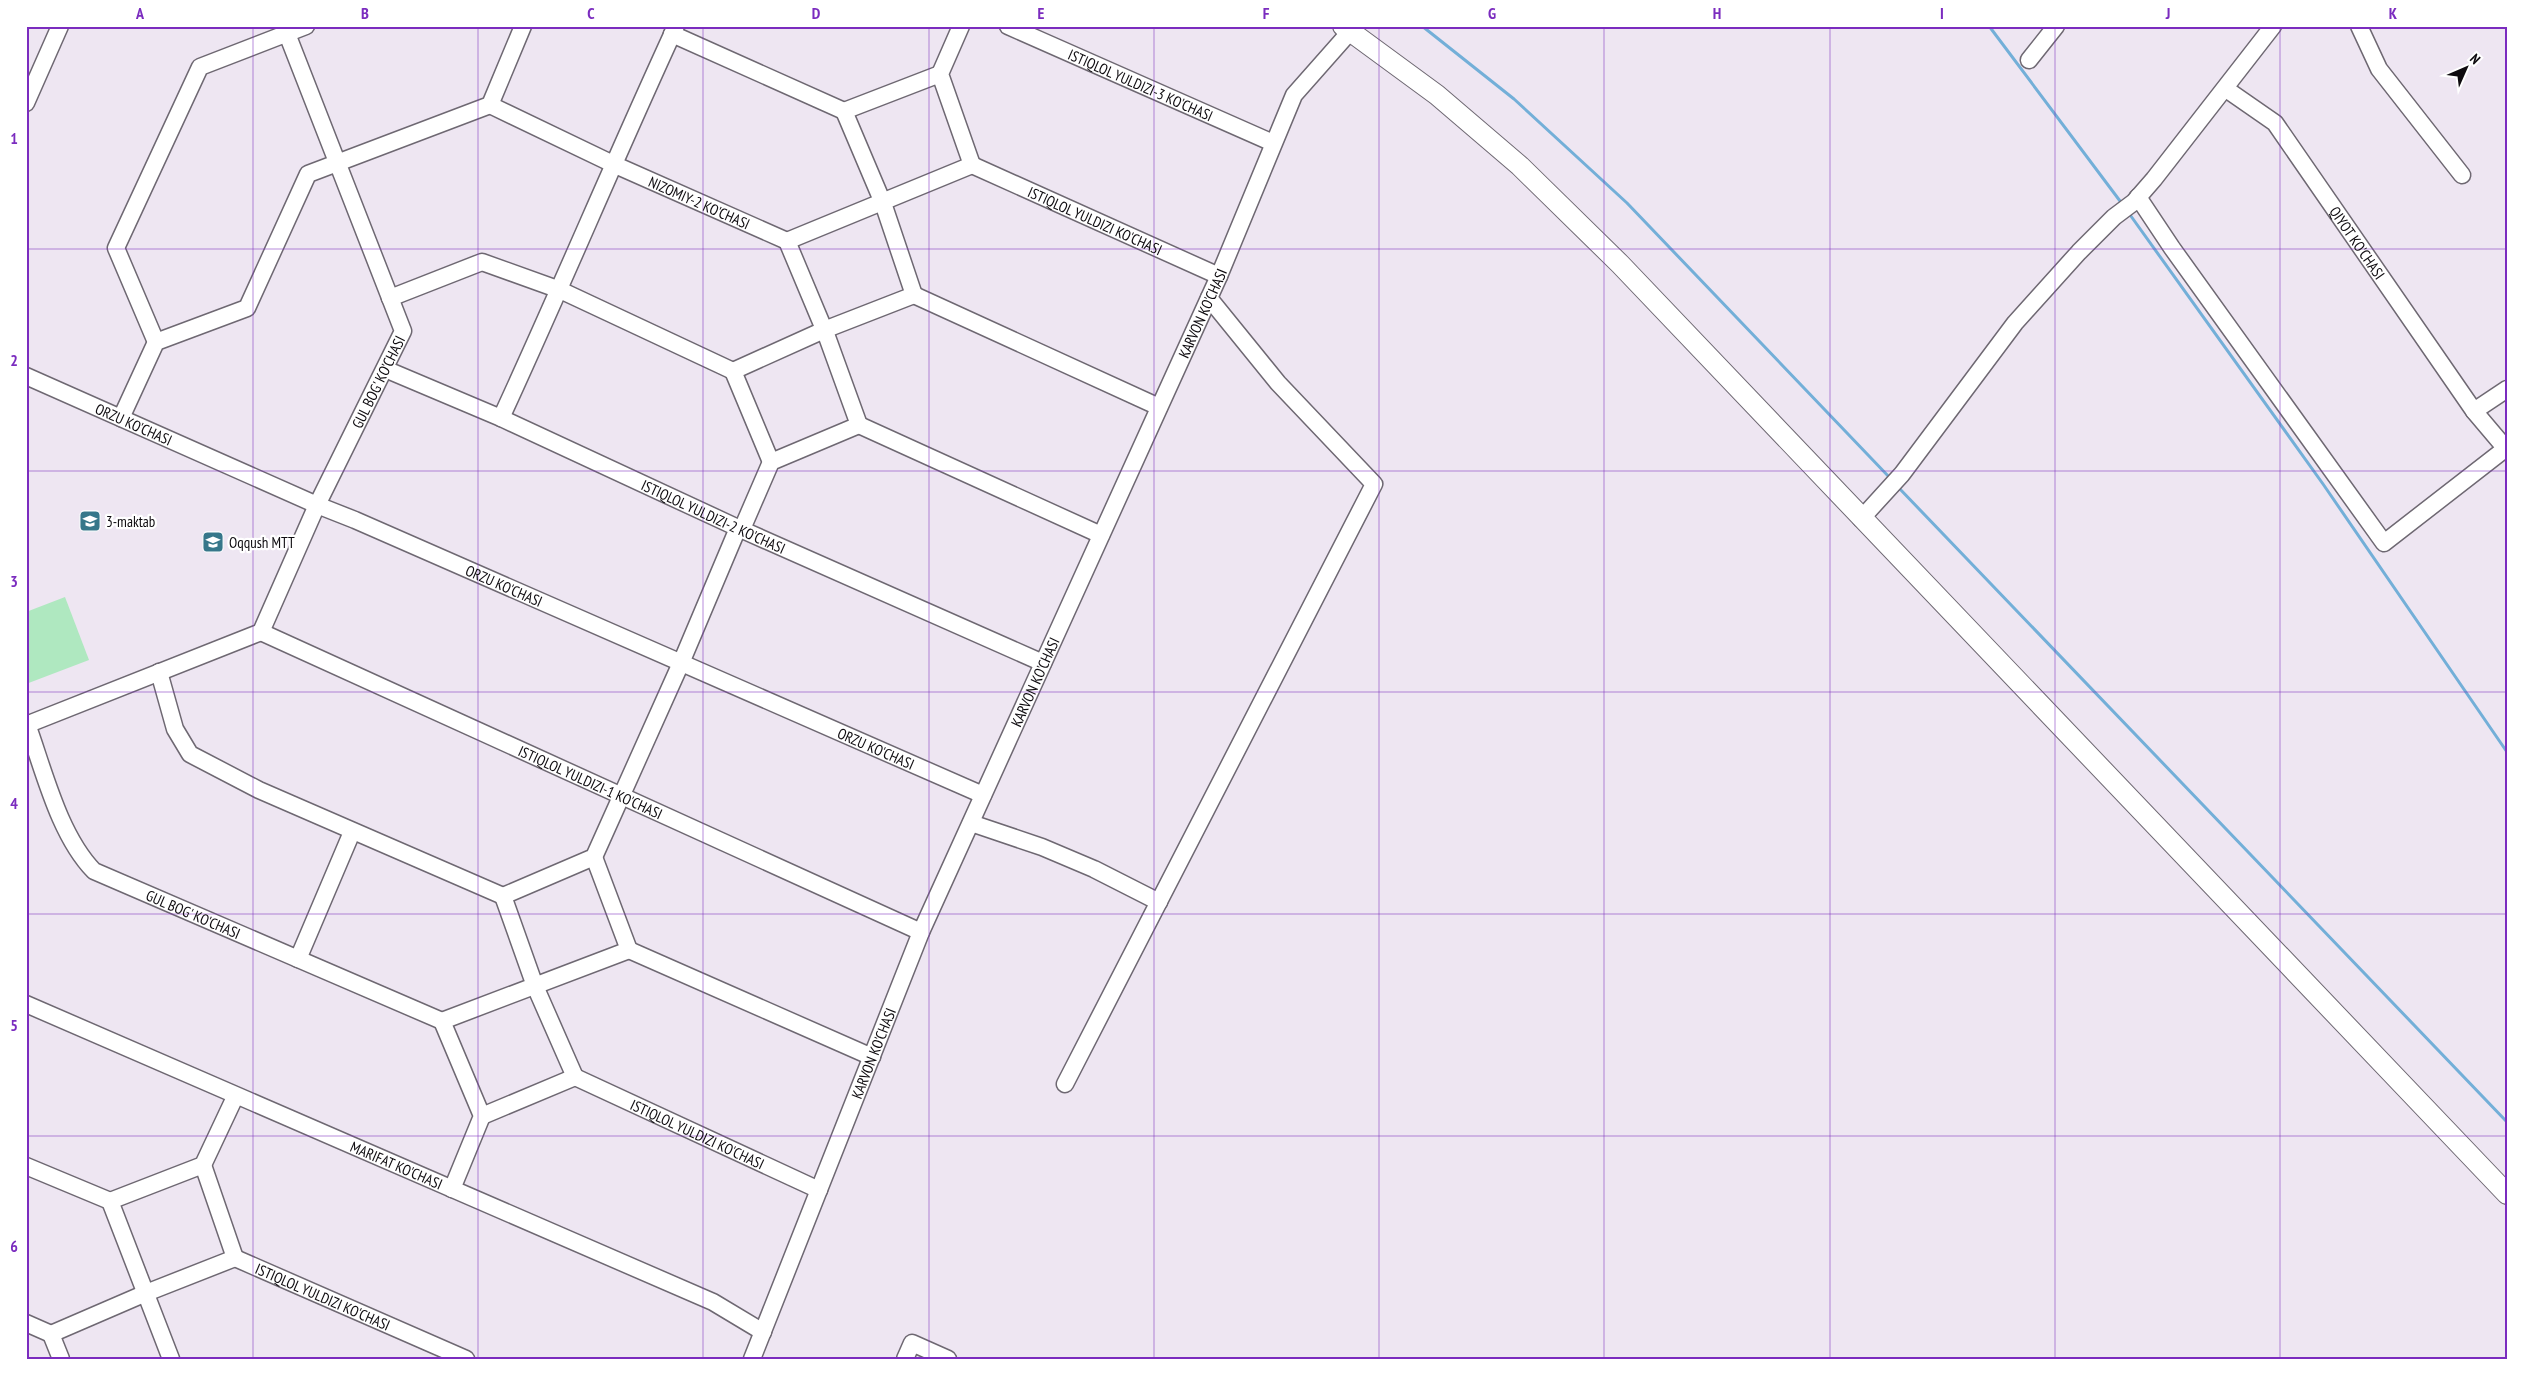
<svg xmlns="http://www.w3.org/2000/svg" width="2533" height="1385" font-family="'PT Sans Narrow',sans-serif">
  <rect width="100%" height="100%" fill="#eee6f2"/>
  <path fill="#afe8c0" d="M65,597L89,660L26,684V612Z"/>
  <g fill="none" stroke-linecap="round" stroke-linejoin="round">
    <path stroke="#73afd8" stroke-width="3" d="M1422,26L1514,99L1627,203L1891,479
      M1989,26L2123,205
      M2128,212L2323,484L2507,752
      M1898,487L2507,1122"/>
    <g stroke="#6e6872" stroke-width="19">
      <g id="minor">
        <path d="M961,26L940,74L972,165"/>
        <path id="s1" d="M1008,26L1273,143"/>
        <path d="M2359,26L2379,69L2462,175"/>
        <path d="M672,34L844,111"/>
        <path d="M2029,60L2056,26"/>
        <path id="s2" d="M2226,89L2275,123L2474,411L2507,450"/>
        <path d="M26,103L60,26"/>
        <path id="s3" d="M490,105L613,164L787,241"/>
        <path d="M844,111L883,203L914,295"/>
        <path d="M844,111L940,74"/>
        <path id="s4" d="M972,165L1219,276"/>
        <path d="M2138,197L2172,248L2384,543L2505,449"/>
        <path d="M787,241L972,165"/>
        <path d="M787,241L826,334L859,425"/>
        <path d="M914,295L1159,407"/>
        <path d="M390,298L482,262L560,290L733,371"/>
        <path d="M156,342L116,248L200,67L306,26"/>
        <path id="s5" d="M385,369L501,418L738,528L1043,663"/>
        <path d="M733,371L824,330L914,295"/>
        <path d="M733,371L771,462"/>
        <path id="s6" d="M26,376L317,505L355,520L983,795"/>
        <path d="M2474,411L2507,389"/>
        <path d="M121,418L156,342L247,308L308,174L490,105L523,26"/>
        <path d="M501,418C561,288 616,156 676,26"/>
        <path d="M859,425L1101,535"/>
        <path d="M1861,519L1902,474L2015,323L2079,252L2114,217L2134,202L2154,179L2273,26"/>
        <path d="M742,529L771,462L859,425"/>
        <path id="s7" d="M261,632L921,932"/>
        <path d="M159,672L175,729L190,754L259,790L503,896"/>
        <path id="s8" d="M27,724C44,771 59,835 94,871L442,1021"/>
        <path id="s9" d="M26,725L261,632L317,505L403,331L284,26"/>
        <path d="M971,823L1042,847L1094,869L1159,902"/>
        <path d="M594,857L629,950"/>
        <path d="M503,896L594,857L681,663L738,528"/>
        <path d="M503,896L535,986L575,1077"/>
        <path d="M629,950L872,1057"/>
        <path d="M298,959L352,832"/>
        <path id="s10" d="M26,1004L713,1302L763,1332"/>
        <path d="M442,1021L629,950"/>
        <path d="M442,1021L482,1116L452,1189"/>
        <path id="s11" d="M575,1077L819,1190"/>
        <path d="M1065,1084L1374,484L1278,383L1209,298"/>
        <path d="M482,1116L575,1077"/>
        <path d="M203,1165L235,1258"/>
        <path d="M26,1166L110,1201"/>
        <path d="M110,1201L203,1165L235,1097"/>
        <path d="M110,1201L171,1359"/>
        <path id="s12" d="M235,1258L466,1359"/>
        <path d="M26,1323L51,1334"/>
        <path d="M51,1334L146,1293L235,1258"/>
        <path d="M51,1334L61,1359"/>
        <path id="s13" d="M752,1359L921,932L1219,276L1294,95L1355,26"/>
        <path d="M905,1359L912,1343L948,1359"/>
      </g>
    </g>
    <g stroke="#6e6872" stroke-width="22">
      <path id="major" d="M1343,26L1437,95L1520,166L1620,264L2507,1194"/>
    </g>
    <use href="#minor" stroke="#fff" stroke-width="16"/>
    <use href="#major" stroke="#fff" stroke-width="20"/>
  </g>
  <path fill="none" stroke="#7b2cbf" stroke-width="1" stroke-opacity="0.55" d="M253,26V1359M478,26V1359M703,26V1359M929,26V1359M1154,26V1359M1379,26V1359M1604,26V1359M1830,26V1359M2055,26V1359M2280,26V1359M26,249H2507M26,471H2507M26,692H2507M26,914H2507M26,1136H2507"/>
  <defs>
    <g id="school-square" transform="scale(1.125)"><rect x="-9" y="-9" width="18" height="18" rx="4" fill="#36778a" stroke="#fff"/><path d="M0-5L7-2L0 1L-7-2ZM-4 1L0 2.5L4 1V4Q0 6-4 4Z" fill="#fff"/></g>
  </defs>
  <g fill-rule="evenodd">
    <use href="#school-square" x="90" y="521"/>
    <use href="#school-square" x="213" y="542"/>
  </g>
  <g text-anchor="middle" dominant-baseline="central" stroke-width="4.5" stroke-linejoin="round" paint-order="stroke">
    <g font-size="15" fill="#0e0b0f" stroke="#fff">
      <text stroke="none"><textPath href="#s1" startOffset="145">ISTIQLOL YULDIZI-3 KO'CHASI</textPath></text>
      <text stroke="none"><textPath href="#s3" startOffset="231">NIZOMIY-2 KO'CHASI</textPath></text>
      <text stroke="none"><textPath href="#s4" startOffset="135">ISTIQLOL YULDIZI KO'CHASI</textPath></text>
      <text stroke="none"><textPath href="#s2" startOffset="205">QIYOT KO'CHASI</textPath></text>
      <text stroke="none"><textPath href="#s13" startOffset="1139">KARVON KO'CHASI</textPath></text>
      <text stroke="none"><textPath href="#s9" startOffset="529">GUL BOG' KO'CHASI</textPath></text>
      <text stroke="none"><textPath href="#s6" startOffset="118">ORZU KO'CHASI</textPath></text>
      <text stroke="none"><textPath href="#s5" startOffset="360">ISTIQLOL YULDIZI-2 KO'CHASI</textPath></text>
      <text stroke="none"><textPath href="#s6" startOffset="522">ORZU KO'CHASI</textPath></text>
      <text stroke="none"><textPath href="#s13" startOffset="734">KARVON KO'CHASI</textPath></text>
      <text stroke="none"><textPath href="#s6" startOffset="928">ORZU KO'CHASI</textPath></text>
      <text stroke="none"><textPath href="#s7" startOffset="362">ISTIQLOL YULDIZI-1 KO'CHASI</textPath></text>
      <text stroke="none"><textPath href="#s8" startOffset="271">GUL BOG' KO'CHASI</textPath></text>
      <text stroke="none"><textPath href="#s13" startOffset="329">KARVON KO'CHASI</textPath></text>
      <text stroke="none"><textPath href="#s11" startOffset="135">ISTIQLOL YULDIZI KO'CHASI</textPath></text>
      <text stroke="none"><textPath href="#s10" startOffset="404">MARIFAT KO'CHASI</textPath></text>
      <text stroke="none"><textPath href="#s12" startOffset="96">ISTIQLOL YULDIZI KO'CHASI</textPath></text>
    </g>
    <g font-size="15" fill="#0e0b0f" stroke="#fff" text-anchor="start">
      <text x="106" y="521">3-maktab</text>
      <text x="229" y="542">Oqqush MTT</text>
    </g>
  </g>
  <rect width="2533" height="1385" fill="none" stroke="#ffffff" stroke-width="55"/>
  <g transform="translate(2466 68) rotate(45)" stroke="#ffffff" stroke-width="4" paint-order="stroke">
  <path d="M0-4L9 19L0 12L-9 19Z" fill="#0e0b0f"/>
  <text y="-8" font-size="14" font-weight="bold" text-anchor="middle" fill="#0e0b0f">N</text>
  </g>
  <rect x="28" y="28" width="2478" height="1330" fill="none" stroke="#7b2cbf" stroke-width="2"/>
  <g font-size="16" text-anchor="middle" font-weight="bold" fill="#7b2cbf">
    <text x="140" y="19">A</text>
    <text x="365" y="19">B</text>
    <text x="591" y="19">C</text>
    <text x="816" y="19">D</text>
    <text x="1041" y="19">E</text>
    <text x="1266" y="19">F</text>
    <text x="1492" y="19">G</text>
    <text x="1717" y="19">H</text>
    <text x="1942" y="19">I</text>
    <text x="2168" y="19">J</text>
    <text x="2393" y="19">K</text>
    <text x="14" y="144">1</text>
    <text x="14" y="366">2</text>
    <text x="14" y="587">3</text>
    <text x="14" y="809">4</text>
    <text x="14" y="1031">5</text>
    <text x="14" y="1252">6</text>
  </g>
</svg>
